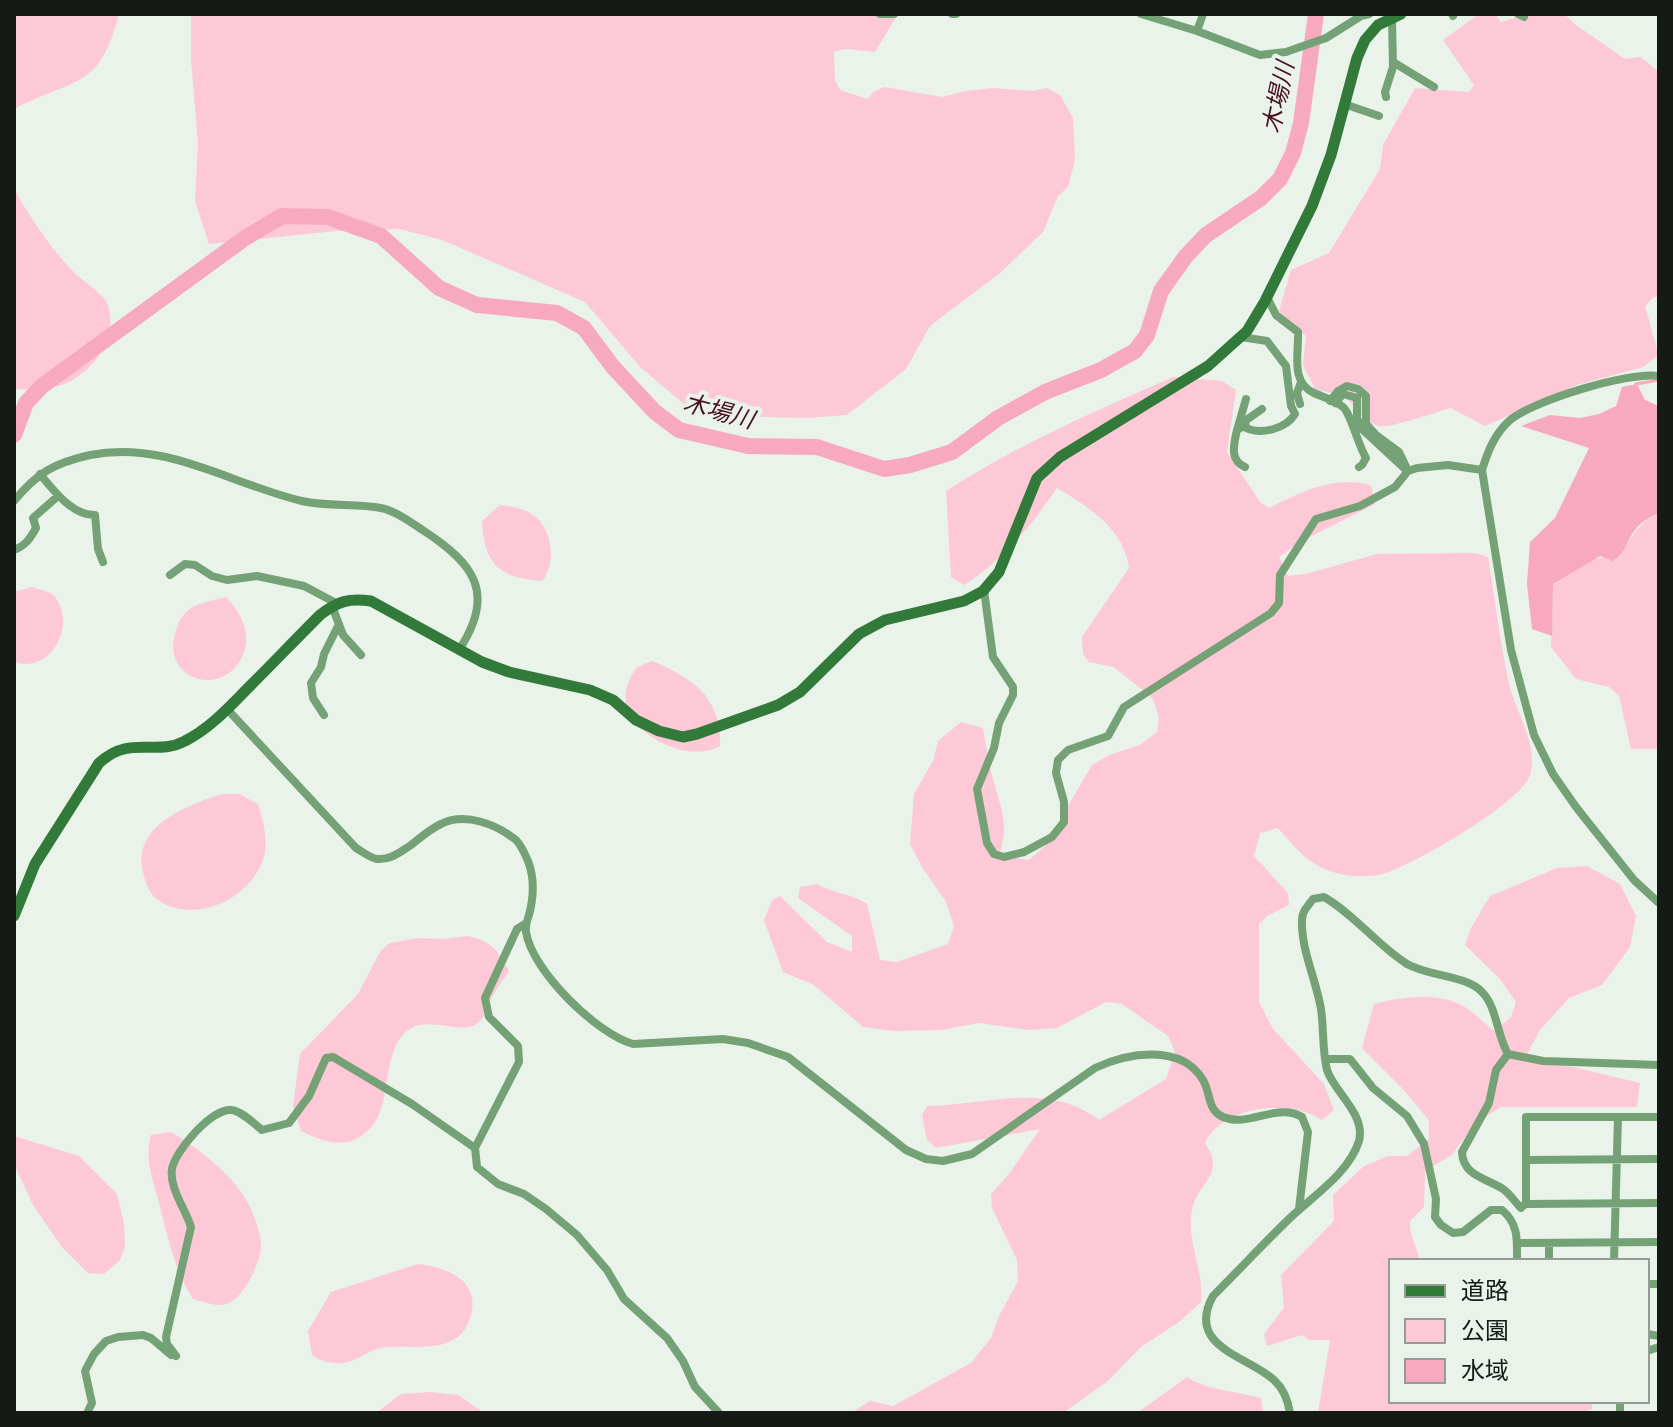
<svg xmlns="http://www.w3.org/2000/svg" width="1673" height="1427" font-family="'Golos Text','Noto Sans JP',sans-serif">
  <rect width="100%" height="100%" fill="#e9f3e9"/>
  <path fill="#fdc9d6" d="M14,14H119C99,91 75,77 14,109Z
    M191,14H898L875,52L846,49L834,52L835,80L840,90L868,99L873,92L884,87L942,97L965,91L993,88L1033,91L1047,88L1060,95L1073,118L1075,160L1068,187L1058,196L1043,232L1000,273L930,326L906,369L847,415L808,418L761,417L691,410L640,367L585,302L442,240L399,229L336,231L209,244L195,201L198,143L191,60Z
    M1479,14H1495L1501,22L1528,14H1564L1576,25L1625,59L1641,57L1659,72V297H1654L1645,306L1659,355L1643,367L1577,385L1485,426L1451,408C1436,412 1389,429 1378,426C1362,422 1357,406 1345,398C1338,393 1324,392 1315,389L1303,365L1306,336L1279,311L1291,270L1329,253L1380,169L1383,145L1415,88L1469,92L1474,85L1443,40Z
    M14,187C22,207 54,252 70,268C77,277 103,294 106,301C121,332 96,369 69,382C52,390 32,390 14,389Z
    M1173,377L1222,381L1236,390L1227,452L1260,502L1269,508C1301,492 1335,475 1371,485L1375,504L1300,542L1279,557L1288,576L1306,574L1377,554L1475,553L1488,557C1495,599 1500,642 1509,684C1516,712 1537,742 1531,772C1526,801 1413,865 1383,874C1372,877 1351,877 1340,874C1309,866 1298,851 1278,828L1260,833L1254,856L1288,893L1289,905L1267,916L1259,924V1002L1273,1029L1324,1084L1334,1110L1322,1120C1290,1099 1223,1105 1205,1143C1227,1176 1197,1182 1192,1210C1186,1241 1204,1268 1201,1302L1179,1322L1141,1347L1108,1381L1063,1413H857L855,1410L870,1401L893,1406L971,1363L991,1338L999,1316L1018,1281L1017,1260L992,1208L991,1194L1009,1174L1040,1129L936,1148L927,1140L922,1115L927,1106C985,1105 1049,1081 1099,1120L1166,1079L1175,1052L1168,1036L1122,1004L1106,1002L1057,1028L1029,1030L979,1023L941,1030L894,1031L863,1027L814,985L783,972L764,920L772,900L780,896L827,942L852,952V936L798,898L800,887L817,884C833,894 851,893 867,904L880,960L897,962L948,944L954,926L946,902L922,867L910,844L914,794L933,761L938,741L961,722L983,728C986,745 988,763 993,779C1001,809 1010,824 999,855L1029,860L1044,847L1092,765L1109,755L1140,745L1157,732L1159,718L1153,699L1114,667L1089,662L1083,654L1082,637L1129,568C1124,529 1089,507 1057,488C1032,525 1002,561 964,585L951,577L946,491C1017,445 1095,411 1173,377Z
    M500,505C513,506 526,509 536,517C553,532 556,565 542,581C499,578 484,564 482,521Z
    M1659,513V749H1631L1619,696L1609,687L1576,679L1551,647L1553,585C1576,566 1590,555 1620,557C1631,537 1638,523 1659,513Z
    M32,587C40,590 51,591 55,597C77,626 51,674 14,662V592Z
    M226,597C240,612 251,631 244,652C227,701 156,681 177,628C179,620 184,613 191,608C200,602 216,600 226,597Z
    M652,661C693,678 722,698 720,746C684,767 608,725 629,681C630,679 634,671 635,669C639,666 647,663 652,661Z
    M222,794H239L258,804C263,819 267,836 265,852C257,894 203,923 164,904C152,898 147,888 144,876C129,827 185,806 222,794Z
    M1587,866L1620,884L1636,916L1630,947L1602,985L1569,998L1540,1030L1524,1060L1573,1067L1640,1083L1637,1107H1501L1475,1123L1452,1155L1425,1171L1424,1207L1410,1221C1409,1235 1417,1247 1420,1261H1391V1401H1592V1409L1582,1413H1318L1330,1340H1309L1302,1335L1267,1346L1264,1334L1284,1308L1281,1275L1334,1221L1333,1195L1364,1166L1388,1156H1407L1429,1139V1120L1401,1087L1362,1048L1374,1004C1402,997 1437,992 1463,1006C1474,1012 1484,1023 1494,1031L1511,1017L1516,1002L1500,979L1465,945L1471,928L1490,896L1557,868Z
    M468,936C492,942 497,949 509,971C503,979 497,988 492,997C488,1004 486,1014 481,1020C464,1041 423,1008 401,1037C380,1066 394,1111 364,1134C344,1150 322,1141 301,1131L293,1106L300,1054L358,994L381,950L390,943L419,938L443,939Z
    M171,1132C200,1149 237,1178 251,1209C255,1218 261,1235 261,1245C262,1260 244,1297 229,1303C218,1308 204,1302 193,1299C174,1269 168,1237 159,1203C153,1180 144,1159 151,1135Z
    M14,1136L79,1156L117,1194L124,1224L125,1247L120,1260L104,1274L88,1273L61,1246L33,1205L14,1164Z
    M418,1264C446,1267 480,1280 471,1315C469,1322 465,1331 459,1336C438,1353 405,1344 381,1348C367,1351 354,1363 341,1363C329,1363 321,1362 312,1355L308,1331L331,1292Z
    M1187,1377C1209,1391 1236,1391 1261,1398L1263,1412L1137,1413Z
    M430,1392L458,1395L484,1413H376L401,1394Z"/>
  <path fill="#f7aabf" d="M1637,384L1645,400L1659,406V513C1648,518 1639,523 1632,534C1626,544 1624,555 1613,561L1600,556L1553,584L1552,636L1532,629L1527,584L1530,542L1555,518L1589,448L1521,426L1550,415L1580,418L1599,414L1616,406L1622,387Z"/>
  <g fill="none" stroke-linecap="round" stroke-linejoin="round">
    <path stroke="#f7aabf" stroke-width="3" d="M1636,384L1659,380"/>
    <path stroke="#f7aabf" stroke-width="16" d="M14,435L26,403L42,386L245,238L282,216L328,217L381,236L439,288L477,305L557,313L584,328L613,367L655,412L679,430L748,446L817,447L884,469L910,465L952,452L998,418L1045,392L1101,370L1135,351L1147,335L1161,291L1186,256L1206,235L1261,198L1280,179L1293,153L1301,123L1316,14"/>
    <path stroke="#74a276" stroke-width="8" d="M880,14H894
      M952,14H956
      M1141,14L1197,31L1260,55L1286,52L1326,38L1361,16L1369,14
      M1452,14L1453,16
      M1518,14L1524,17
      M1197,31L1203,14
      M1393,62L1434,87
      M1386,97L1385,92L1393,67L1392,18
      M1344,104L1379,116
      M1267,297L1276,315L1298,332C1299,354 1290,382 1314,393C1323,397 1336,401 1343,407C1351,414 1358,445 1366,458L1362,465L1359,467
      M1241,337L1267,341L1286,366L1291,406L1295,414C1286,429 1261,435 1246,428L1245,421L1262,409
      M1659,376C1630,371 1531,401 1509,421C1494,435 1488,451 1482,470L1511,650L1534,735L1553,774L1576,807L1634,880L1659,903
      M1330,401L1338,391L1347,386L1358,389L1366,396V424L1376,435L1399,452L1408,471
      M1335,403L1343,394L1357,398V418L1362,429L1404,468
      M1300,404L1297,393L1301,382
      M1237,430L1246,399
      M1245,467C1229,460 1234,444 1237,430L1245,425
      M40,474C53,490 73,516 95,515L98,549L103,562
      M14,501C37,473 54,463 90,455C167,440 230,484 302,501C329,507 357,503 381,508C396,511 412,523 424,531C475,564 496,594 459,650
      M14,550C25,546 30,539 36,528L33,518L58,496
      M170,575L185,564L195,565L212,576L227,580L257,576L304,586L336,603
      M984,590L993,657L1013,687V695L999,723L994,748L977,789L987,843L994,854L1004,857L1024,852L1052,837L1064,822V802L1056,773L1058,760L1068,750L1108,736L1124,707L1271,613L1279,603L1280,575L1316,519L1360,506L1395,487L1408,471L1417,468L1448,465L1482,470
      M332,606L343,635L361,655
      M227,709L356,848C363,852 370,858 377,859C391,860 400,852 411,845C420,838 430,829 441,824C465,812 496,824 516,840C521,845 525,854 528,861C535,879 534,896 529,915C527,921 525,925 526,932C532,971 597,1034 633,1044L723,1039L748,1043L788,1057L906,1150L926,1159L943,1161L972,1154L1095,1068C1127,1053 1181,1043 1203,1080C1211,1093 1207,1110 1223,1117C1249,1128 1277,1102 1302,1117L1308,1132L1299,1209
      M324,715L313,698L311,683L321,667L324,654L339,624
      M525,924L517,929L485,998L489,1017L518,1046L519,1062L475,1148L477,1167L498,1184L524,1194L546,1209L577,1235L607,1270L624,1299L667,1338L683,1361L695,1387L719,1413
      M1508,1054L1496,1070L1489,1103L1462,1152C1463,1176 1486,1178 1503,1189C1510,1194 1515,1202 1521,1208
      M1325,1059H1350L1373,1088L1407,1116L1424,1144L1436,1199L1435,1217L1441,1225L1453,1233L1463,1232L1491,1210H1502C1519,1224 1517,1241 1517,1261
      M1526,1160L1659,1159
      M1526,1204V1117H1659
      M1523,1206L1526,1204L1659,1203
      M1517,1243L1659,1242
      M1549,1243V1261
      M1614,1261L1618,1117
      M1647,1284H1659
      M1647,1334L1659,1336
      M1647,1351L1659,1347
      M176,1356L167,1344L166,1337L191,1227C186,1210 169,1188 172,1169C175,1151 211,1109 231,1110C242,1111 253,1123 262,1130L289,1123L309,1096L326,1058L333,1057L412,1104L475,1148
      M87,1413L92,1403L85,1371L94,1354L106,1341L118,1337L143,1335L151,1338L171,1355
      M1290,1413C1288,1400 1284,1389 1274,1380C1248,1356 1185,1347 1213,1296C1239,1270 1264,1243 1290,1218C1313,1196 1349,1173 1359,1141C1366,1114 1334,1092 1327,1070C1322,1050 1324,1029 1321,1009C1316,979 1301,950 1302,920C1302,911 1308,906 1313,899L1324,897C1355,915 1377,945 1407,964C1430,977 1466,975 1482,992C1497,1007 1497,1036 1508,1054L1543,1061L1659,1065
      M1620,1413V1401"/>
    <path stroke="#327a3a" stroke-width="11" d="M14,916L35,864L99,763C131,734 155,757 185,741C211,728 231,705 251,685C274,662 297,638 320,615C338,601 349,598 371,601L482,662L509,672L590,690L613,700L636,720L659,731L683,737L697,734L778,705L800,692L859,634L885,620L964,601L983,591L999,572L1037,478L1060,457L1208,366L1247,331L1265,301L1312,206L1331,155L1357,58L1365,40L1378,25L1401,14"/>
  </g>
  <g text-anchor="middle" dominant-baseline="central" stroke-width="8" stroke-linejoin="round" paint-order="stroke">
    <g font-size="24" font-style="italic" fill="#4a1026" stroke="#e9f3e9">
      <text transform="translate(1277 97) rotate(-78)">木場川</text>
      <text transform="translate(719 410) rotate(15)">木場川</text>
    </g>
  </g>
  <rect width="1673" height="1427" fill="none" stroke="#161a16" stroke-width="32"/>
  <rect x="1389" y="1259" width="260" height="144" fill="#e9f3e9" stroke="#959c95" stroke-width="2"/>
  <rect x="1405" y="1285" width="40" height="12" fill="#327a3a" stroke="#959c95" stroke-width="2"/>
  <text x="1461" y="1299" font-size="24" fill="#161a16">道路</text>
  <rect x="1405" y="1319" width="40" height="24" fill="#fdc9d6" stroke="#959c95" stroke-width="2"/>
  <text x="1461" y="1339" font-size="24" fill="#161a16">公園</text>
  <rect x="1405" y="1359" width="40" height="24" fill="#f7aabf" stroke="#959c95" stroke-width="2"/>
  <text x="1461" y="1379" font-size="24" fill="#161a16">水域</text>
</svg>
